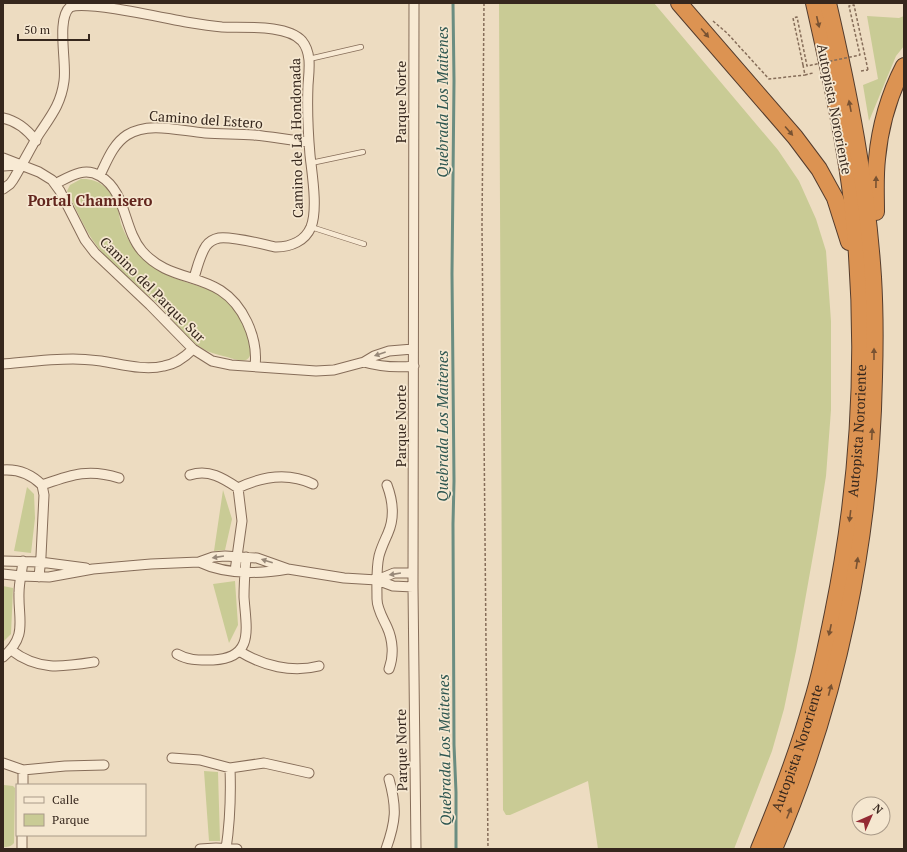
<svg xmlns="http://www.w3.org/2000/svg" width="907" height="852" font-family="'PT Serif',serif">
  <rect width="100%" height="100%" fill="#eddcc1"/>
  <path fill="#c9cb95" d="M499,3H654L778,150L799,181L816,219L826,251L831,321V410L826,476L817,533L796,651L784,709L772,751L734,849H598L588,781L510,815H506L503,810Z
    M867,16L899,18L904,16V46L896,56L869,121L863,85L878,79Z
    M81,179C98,178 110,188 116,203C119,210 119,217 121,224C124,232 128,240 134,248C146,263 162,274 180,280C193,285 208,288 220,295C234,305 245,324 249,341C250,346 253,357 246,360C240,362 225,356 219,355C211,353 204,350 197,345C183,333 171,317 157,303C137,284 109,264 94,242C83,226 76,208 67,191L70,185Z
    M27,487L34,494L35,518L31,553L14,551Z
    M223,490L232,519L225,550L214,551Z
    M235,581L238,625L229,643L213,584Z
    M3,586L13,588L11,634L3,642Z
    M204,771L218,772L220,841H209Z
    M4,785L13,786L15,788L14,843C11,847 7,847 3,847Z"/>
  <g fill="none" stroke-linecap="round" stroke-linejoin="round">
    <path stroke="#6b8d81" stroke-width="3" d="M453,3L454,81L452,274L454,481L453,524L454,745L456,792V849"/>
    <g stroke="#866d59" stroke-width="6">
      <path id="service" d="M309,59L361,47
        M311,163L363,152
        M311,227L364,244"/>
    </g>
    <g stroke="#866d59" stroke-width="11">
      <path id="minor" d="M414,3L413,587L416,849
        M3,118C17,121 27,129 36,141
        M3,158L39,172L52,180L60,191L85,240L95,253L150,305L193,349L212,361L231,365L316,371L334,370L364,362L374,356L389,351L413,349
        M3,166L18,165
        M100,175C107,161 113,144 127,135C149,121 180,131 205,133C221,134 238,134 254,135C272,137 291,140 309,142
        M55,184C69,177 84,166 100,176C127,192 123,229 142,251C174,288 221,267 247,322C254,337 257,350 255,366
        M3,189L10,184L13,180C22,165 30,149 39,134C51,116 61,104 64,81C67,63 56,19 70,7C87,0 164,18 186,22C198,24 210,26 222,27C243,28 287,24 302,41C312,53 309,71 308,85C307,109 308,132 310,155C312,174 318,209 311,227C305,241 291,247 276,247C262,244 232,236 219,238C214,239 209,242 206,246C200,255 197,268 194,278
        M364,362C381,367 396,368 414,366
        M3,364C26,362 50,359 73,359C82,359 92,360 101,361C121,364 144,371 164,366C176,364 185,357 193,349
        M3,470C18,469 32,475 42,485C71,475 88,468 119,478
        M190,475C209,469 223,478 238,488L242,521L235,571
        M387,485C393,501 395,517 388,533C385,540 381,548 379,556C376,569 377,585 377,599C377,609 383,618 387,627C393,640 394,656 389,669
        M238,488C263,476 288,472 313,484
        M3,561L40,562L86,568
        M199,562C226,575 259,574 288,569
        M3,574L21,576L49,577L93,569L151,564L199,562L213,557L225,556L257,558L288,569L344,578L377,580L393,586L413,587
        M39,577L41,556L44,495L42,485
        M377,580L394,573H413
        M11,650C38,671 62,667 94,662
        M239,651C263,666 292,673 319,666
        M177,654C189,661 200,660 213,660C255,658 246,628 244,597C244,584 245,571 246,557
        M3,657C28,636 18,620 19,593C19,582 22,572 23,561
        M172,758L200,760L230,768L264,763L309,773
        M3,763L23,770L65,766L104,765
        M23,785V770
        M22,849V835
        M200,849L216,848L237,849
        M226,849C230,822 231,795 230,768
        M386,849C396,821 397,808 389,779"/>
    </g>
    <g stroke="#543c2d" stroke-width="18">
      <g id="motorway">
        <path d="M679,3L795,137L819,169L835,198L849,242"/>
        <path d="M876,212C876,194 875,176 877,159C880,126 889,95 904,66"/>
        <path id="s1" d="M759,849C779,801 798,752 812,702C821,673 827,643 833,613C858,491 866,366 856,242C850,161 832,82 814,3"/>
        <path d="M774,849C838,700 871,539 874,377C875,343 875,310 873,277C867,184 849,93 828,3"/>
      </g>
    </g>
    <path stroke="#866d59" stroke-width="1.5" stroke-dasharray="3 2" stroke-linecap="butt" d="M484,3L482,226L488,849
      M713,21L727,33L769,79L805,75
      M803,65L805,75L813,73
      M861,71L868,70"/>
    <use href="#service" stroke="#f8ead4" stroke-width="4.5"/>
    <use href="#minor" stroke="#f8ead4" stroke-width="9"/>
    <use href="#motorway" stroke="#dc9352" stroke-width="16"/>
    <path stroke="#866d59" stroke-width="1.5" stroke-dasharray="3 2" stroke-linecap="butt" d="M803,65L793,18L797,17L807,66L860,55L849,6L854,5L868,70"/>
  </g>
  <defs><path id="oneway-solid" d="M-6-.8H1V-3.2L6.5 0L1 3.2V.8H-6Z"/></defs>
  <g fill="#785232">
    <use href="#oneway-solid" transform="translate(818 22) rotate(77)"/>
    <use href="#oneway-solid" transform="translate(705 33) rotate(49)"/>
    <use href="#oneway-solid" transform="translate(850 106) rotate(-101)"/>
    <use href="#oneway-solid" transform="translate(789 131) rotate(49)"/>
    <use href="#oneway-solid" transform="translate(876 182) rotate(-89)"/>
    <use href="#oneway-solid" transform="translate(874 354) rotate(-90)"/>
    <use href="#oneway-solid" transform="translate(872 434) rotate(-87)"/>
    <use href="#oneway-solid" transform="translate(850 516) rotate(97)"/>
    <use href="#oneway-solid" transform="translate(857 563) rotate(-81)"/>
    <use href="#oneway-solid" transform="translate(830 630) rotate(102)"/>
    <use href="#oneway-solid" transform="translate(830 690) rotate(-75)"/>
    <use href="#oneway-solid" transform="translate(789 813) rotate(-68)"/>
  </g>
  <g fill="#978878">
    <use href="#oneway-solid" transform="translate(380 354) rotate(161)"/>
    <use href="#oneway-solid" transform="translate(218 557) rotate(171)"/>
    <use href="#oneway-solid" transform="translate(267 561) rotate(-163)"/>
    <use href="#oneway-solid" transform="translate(395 574) rotate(171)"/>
  </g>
  <g text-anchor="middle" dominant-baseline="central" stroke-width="3.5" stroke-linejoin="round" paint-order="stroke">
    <g font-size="14" fill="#36271d" stroke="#f5e7d0">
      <text transform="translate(400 102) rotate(-90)">Parque Norte</text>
      <text transform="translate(835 109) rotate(79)">Autopista Nororiente</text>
      <text transform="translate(206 119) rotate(4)">Camino del Estero</text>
      <text transform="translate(296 138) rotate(-91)">Camino de La Hondonada</text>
      <text transform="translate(153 289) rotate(45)">Camino del Parque Sur</text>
      <text transform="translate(400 426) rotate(-90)">Parque Norte</text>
      <text stroke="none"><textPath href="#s1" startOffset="432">Autopista Nororiente</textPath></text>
      <text stroke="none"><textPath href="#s1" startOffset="108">Autopista Nororiente</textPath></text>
      <text transform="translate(401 750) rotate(-91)">Parque Norte</text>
    </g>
    <g font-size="15" font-style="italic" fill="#2c554f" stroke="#f5e7d0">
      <text transform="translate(442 102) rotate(-90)">Quebrada Los Maitenes</text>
      <text transform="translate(442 426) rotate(-90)">Quebrada Los Maitenes</text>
      <text transform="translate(444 750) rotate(-91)">Quebrada Los Maitenes</text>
    </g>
    <g font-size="15" font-weight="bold" fill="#62251d" stroke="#f5e7d0">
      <text x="90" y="200">Portal Chamisero</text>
    </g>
  </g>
  <rect width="907" height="852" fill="none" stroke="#36271d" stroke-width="8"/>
  <rect x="16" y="784" width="130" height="52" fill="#f5e7d0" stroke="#a99a88"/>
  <rect x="24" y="797" width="20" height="6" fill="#f8ead4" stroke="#a99a88"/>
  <text x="52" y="804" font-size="12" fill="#36271d">Calle</text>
  <rect x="24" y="814" width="20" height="12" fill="#c9cb95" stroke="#a99a88"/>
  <text x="52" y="824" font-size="12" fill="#36271d">Parque</text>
  <g transform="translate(871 816) rotate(45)"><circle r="19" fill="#f5e7d0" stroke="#a99a88"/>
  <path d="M0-3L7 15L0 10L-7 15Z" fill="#942a34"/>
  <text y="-6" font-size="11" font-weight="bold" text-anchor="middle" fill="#36271d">N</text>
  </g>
  <path d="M18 34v6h71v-6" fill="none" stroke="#36271d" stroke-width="2"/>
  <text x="24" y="34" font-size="12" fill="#36271d" stroke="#f5e7d0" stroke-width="3" paint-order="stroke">50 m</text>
</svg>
